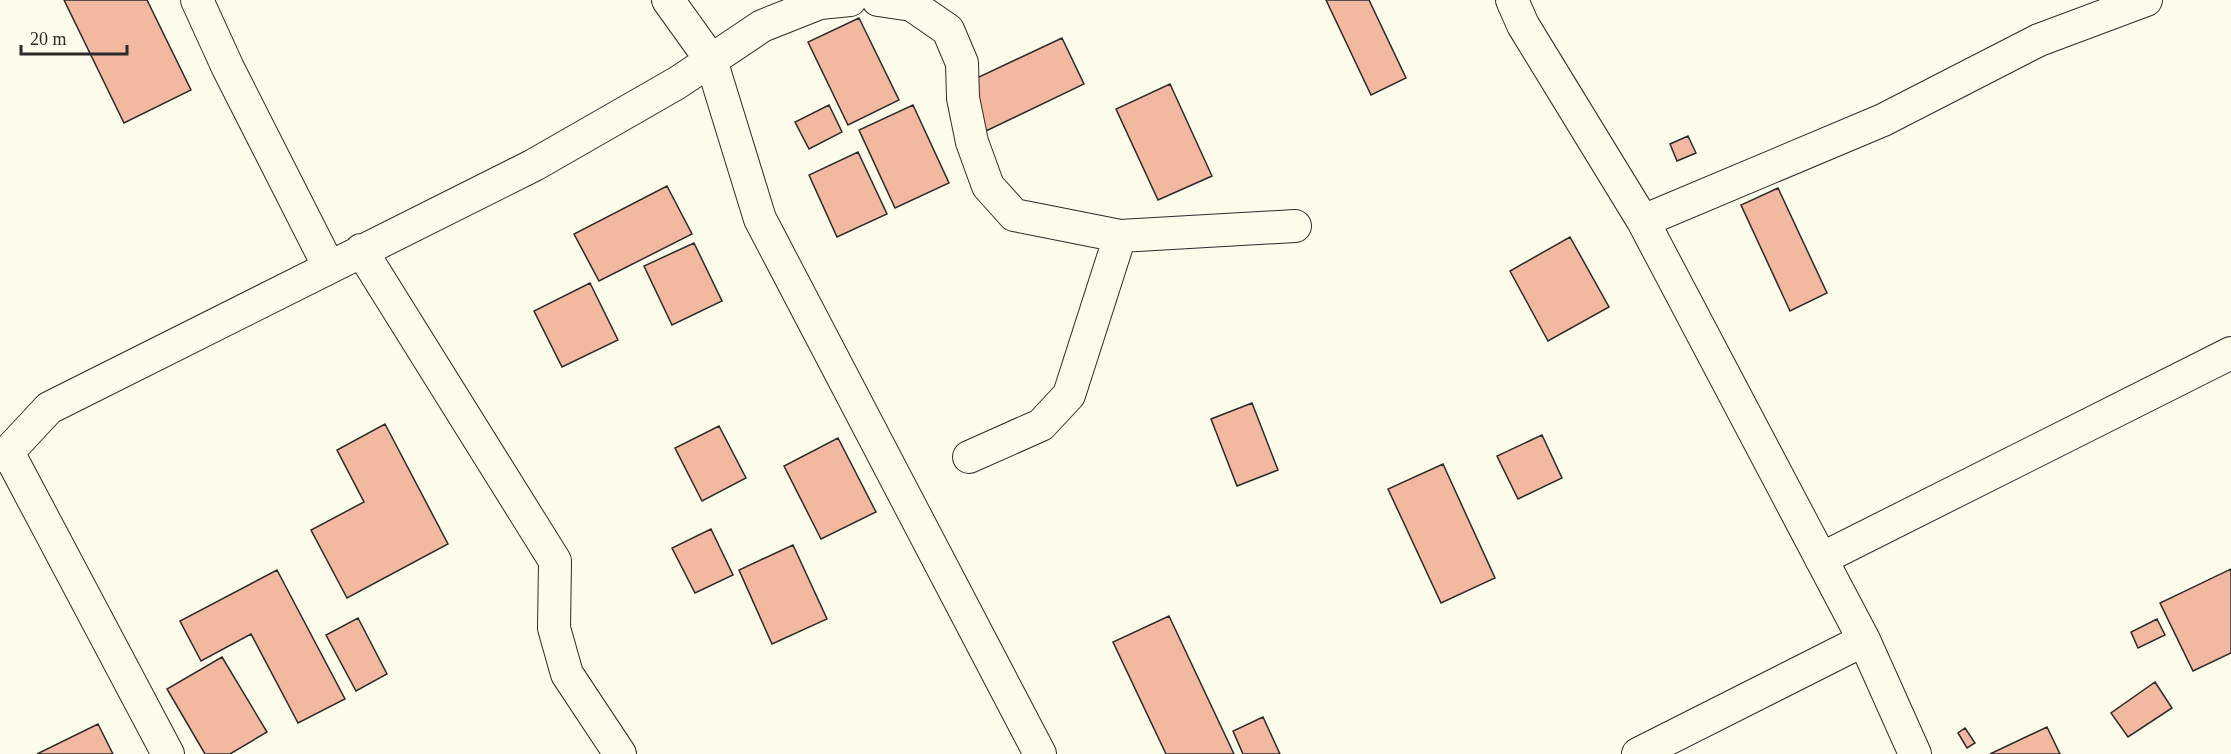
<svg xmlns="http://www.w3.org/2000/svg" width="2231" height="754" font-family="'Times New Roman',serif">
  <rect width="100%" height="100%" fill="#fdfbea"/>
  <path fill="#f2b8a0" stroke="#2b2b2b" stroke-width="1.5" d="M64,0H147L191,90L124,123Z
    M1326,0H1369L1406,78L1371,95Z
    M859,18L899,100L848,125L808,42Z
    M1062,38L1084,84L986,131L964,84Z
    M1170,84L1212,176L1158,200L1116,109Z
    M829,105L842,132L809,149L795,122Z
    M913,105L949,183L895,208L859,130Z
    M1688,136L1696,153L1677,161L1670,144Z
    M858,152L887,214L837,237L809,175Z
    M667,186L692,234L599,281L574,234Z
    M1778,188L1827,293L1790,311L1741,205Z
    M1570,237L1609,307L1548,341L1510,271Z
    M694,243L722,301L672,325L644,266Z
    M590,283L618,340L562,367L534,311Z
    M1252,403L1278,470L1237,486L1211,419Z
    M385,424L448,544L347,598L311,530L364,502L337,450Z
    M719,426L746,478L702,501L675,448Z
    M1542,435L1562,478L1518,499L1497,456Z
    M838,438L876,512L821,539L784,466Z
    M1443,464L1495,578L1441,603L1388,489Z
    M711,529L733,575L695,593L672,548Z
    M793,545L827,619L772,644L739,570Z
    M2231,569V653L2193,671L2160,603Z
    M277,570L345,699L298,723L251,634L201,661L180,621Z
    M1169,616L1234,754H1166L1113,642Z
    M358,618L387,674L356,691L326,635Z
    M2157,619L2165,635L2138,648L2131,632Z
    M222,657L267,732L230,754H205L167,689Z
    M2155,682L2172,708L2128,737L2111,713Z
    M1263,717L1280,754H1243L1233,731Z
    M98,724L113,754H37Z
    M2047,727L2060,754H1990Z
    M1965,728L1975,743L1967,748L1958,733Z"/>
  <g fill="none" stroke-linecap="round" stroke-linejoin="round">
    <g stroke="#2b2b2b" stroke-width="34">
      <path id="minor" d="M197,0L228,68L329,267
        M668,0L711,60L760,219L1040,754
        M878,0L912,5L948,30L962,63L963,98L972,142L988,186L1014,215L1120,236L1295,226
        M1512,0L1523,25L1643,221L1864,640L1915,754
        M1643,221L1883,120L2039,40L2146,0
        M361,250L555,561L554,628L567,674L620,754
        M8,452L168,754
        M0,456L8,452L49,408L534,165L677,83L762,26L820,3L850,0
        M969,457L1041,425L1069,395L1120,236
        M1821,559L2231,353
        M1638,754L1864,640"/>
    </g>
    <use href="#minor" stroke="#fdfbea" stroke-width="32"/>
  </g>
  <path d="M21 45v9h106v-9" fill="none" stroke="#2b2b2b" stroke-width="3"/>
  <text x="30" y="45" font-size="18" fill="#2b2b2b" stroke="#fdfbea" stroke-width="4.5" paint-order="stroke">20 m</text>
</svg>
